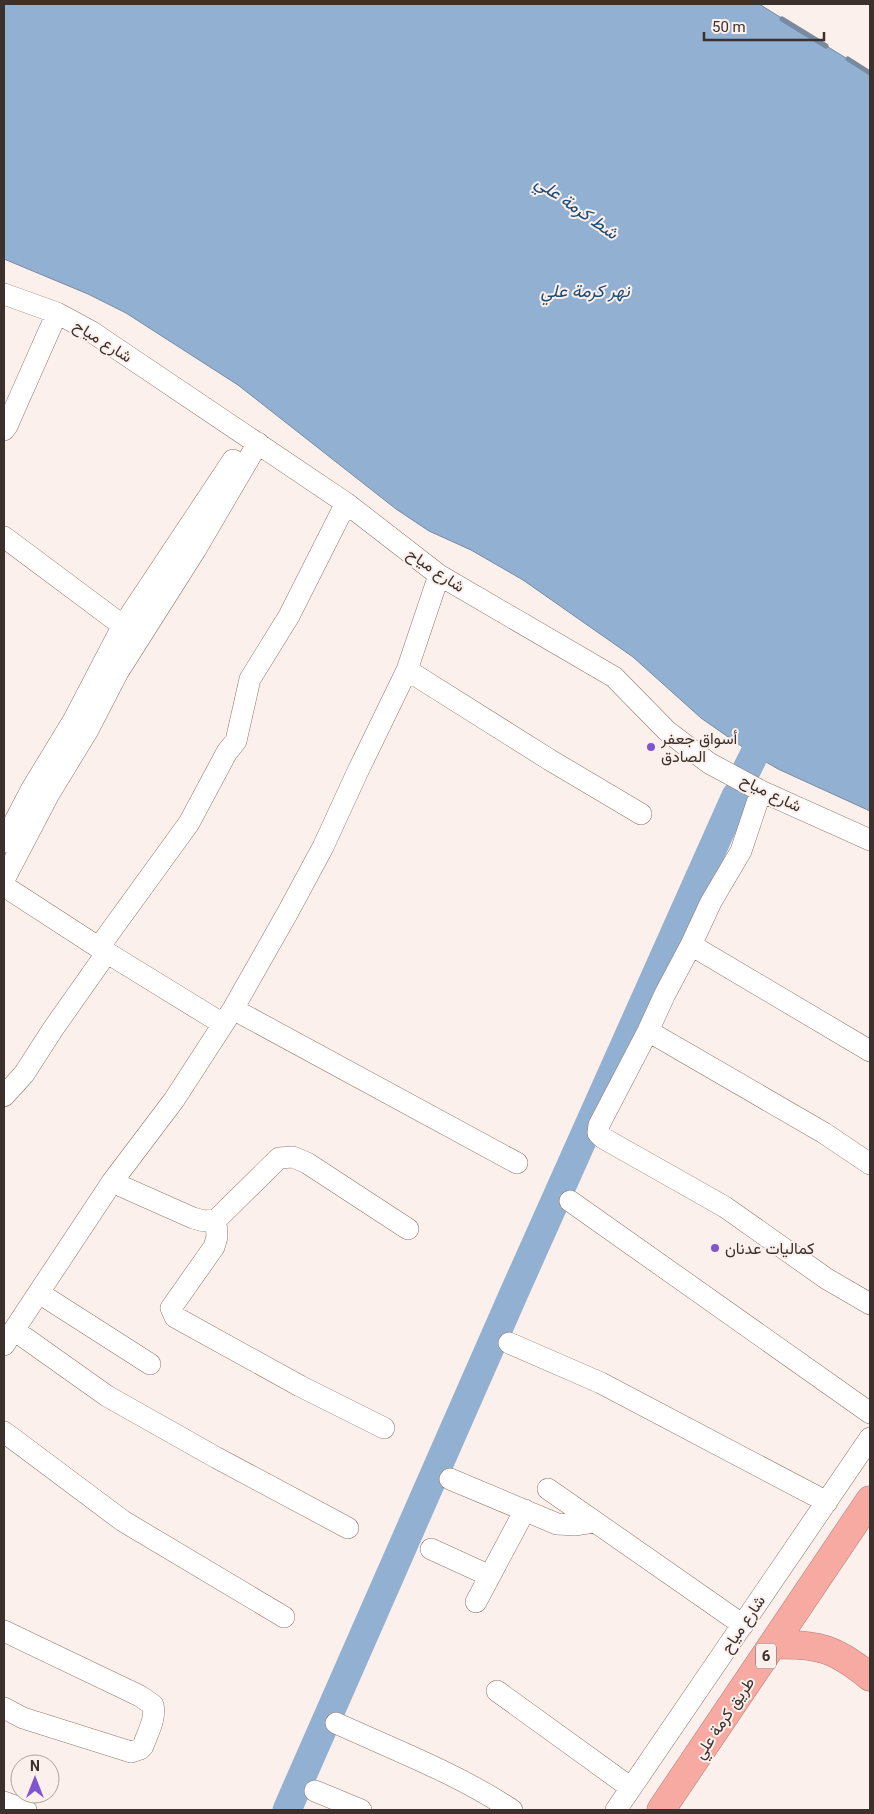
<svg xmlns="http://www.w3.org/2000/svg" width="874" height="1814" font-family="Roboto,Vazirmatn,sans-serif">
  <rect width="100%" height="100%" fill="#fcf0ec"/>
  <path fill="#92b1d2" stroke="#788aa0" d="M4,4H759L870,73V811L778,769L754,755L701,718L633,657L523,580L471,550L429,531L396,509L238,385L126,313L88,294L4,259Z"/>
  <g fill="none" stroke-linecap="round" stroke-linejoin="round">
    <path stroke="#788aa0" stroke-width="5" d="M782,19L826,46
      M848,59L870,73"/>
    <path stroke="#92b1d2" stroke-width="29" d="M747,769L754,755
      M287,1810L514,1293L736,796"/>
    <g stroke="#91776d" stroke-width="22">
      <path id="minor" d="M4,294L57,313L92,332L346,503L439,575L614,677L667,731L709,763L761,791L870,840
        M4,430L7,426L57,313
        M4,537L134,634
        M407,670L550,760L641,814
        M761,791L741,851L711,902L691,945L665,994L648,1031L599,1125L598,1133L603,1138L725,1207L827,1279L870,1304
        M4,842L31,790L73,721L122,627L233,460
        M4,880L49,794L88,730L118,672L196,549L258,443
        M4,886L101,949L223,1024
        M691,945L870,1051
        M233,1009L517,1163
        M648,1031L824,1133L870,1164
        M4,1096L24,1074L53,1029L103,958L101,949L102,943L189,823L227,752L236,741L250,679L289,616L346,503
        M112,1182L193,1218L204,1221L216,1220L279,1158L293,1157L307,1163L408,1229
        M570,1201L870,1413
        M216,1220L217,1237L214,1247L171,1308L175,1317L300,1386L384,1428
        M39,1293L150,1364
        M14,1330L107,1396L217,1458L348,1528
        M509,1343L601,1383L827,1502
        M4,1345L112,1182L174,1100L233,1009L288,912L323,847L357,773L407,670L439,575
        M4,1432L123,1521L284,1617
        M450,1479L557,1524L576,1525L595,1522
        M548,1489L743,1625
        M431,1549L490,1576
        M476,1602L525,1510
        M4,1631L140,1696L153,1705C156,1719 148,1732 143,1746L140,1749L131,1752L23,1718L4,1708
        M497,1691L631,1788
        M336,1723C395,1750 458,1774 512,1810
        M315,1791L361,1810
        M4,1802L26,1810
        M616,1810L870,1438"/>
    </g>
    <g stroke="#b57f79" stroke-width="29">
      <path id="highway" d="M773,1645C818,1643 836,1649 870,1677
        M661,1810L870,1500"/>
    </g>
    <use href="#minor" stroke="#fff" stroke-width="21"/>
    <use href="#highway" stroke="#f6aaa2" stroke-width="28"/>
  </g>
  <g fill="#7f56d0" stroke="#fcf0ec" stroke-width="2">
    <circle cx="651" cy="747" r="5"/>
    <circle cx="715" cy="1248" r="5"/>
  </g>
  <g text-anchor="middle" dominant-baseline="central" stroke-width="4" stroke-linejoin="round" paint-order="stroke">
    <rect fill="#fcf0ec" stroke="#756a66" stroke-width="1" x="756" y="1643.5" width="20" height="25" rx="4"/>
    <g font-size="15" font-weight="bold" fill="#3b302c">
      <text x="766" y="1656">6</text>
    </g>
    <g font-size="16" fill="#3b302c" stroke="#fcf0ec">
      <text transform="translate(103 341) rotate(32)">شارع مياح</text>
      <text transform="translate(436 570) rotate(34)">شارع مياح</text>
      <text transform="translate(771 793) rotate(26)">شارع مياح</text>
      <text transform="translate(743 1624) rotate(-56)">شارع مياح</text>
      <text transform="translate(724 1718) rotate(-56)">طريق كرمة علي</text>
    </g>
    <g font-size="16" fill="#3b302c" stroke="#fcf0ec" text-anchor="start">
      <text x="661" y="738">أسواق جعفر<tspan x="661" dy="18">الصادق</tspan></text>
      <text x="725" y="1248">كماليات عدنان</text>
    </g>
    <g font-size="18" font-style="italic" fill="#1b4b76" stroke="#fcf0ec">
      <text transform="translate(577 207) rotate(35)">شط كرمة علي</text>
      <text x="585" y="290">نهر كرمة علي</text>
    </g>
  </g>
  <rect width="874" height="1814" fill="none" stroke="#3b302c" stroke-width="10"/>
  <g transform="translate(35 1779)"><circle r="24" fill="#fcf0ec" stroke="#afa39f"/>
  <path d="M0-4L9 19L0 12L-9 19Z" fill="#7f56d0"/>
  <text y="-8" font-size="14" font-weight="bold" text-anchor="middle" fill="#3b302c">N</text>
  </g>
  <path d="M704 32v8h120v-8" fill="none" stroke="#3b302c" stroke-width="2.5"/>
  <text x="712" y="32" font-size="15" fill="#3b302c" stroke="#fcf0ec" stroke-width="4" paint-order="stroke">50 m</text>
</svg>
